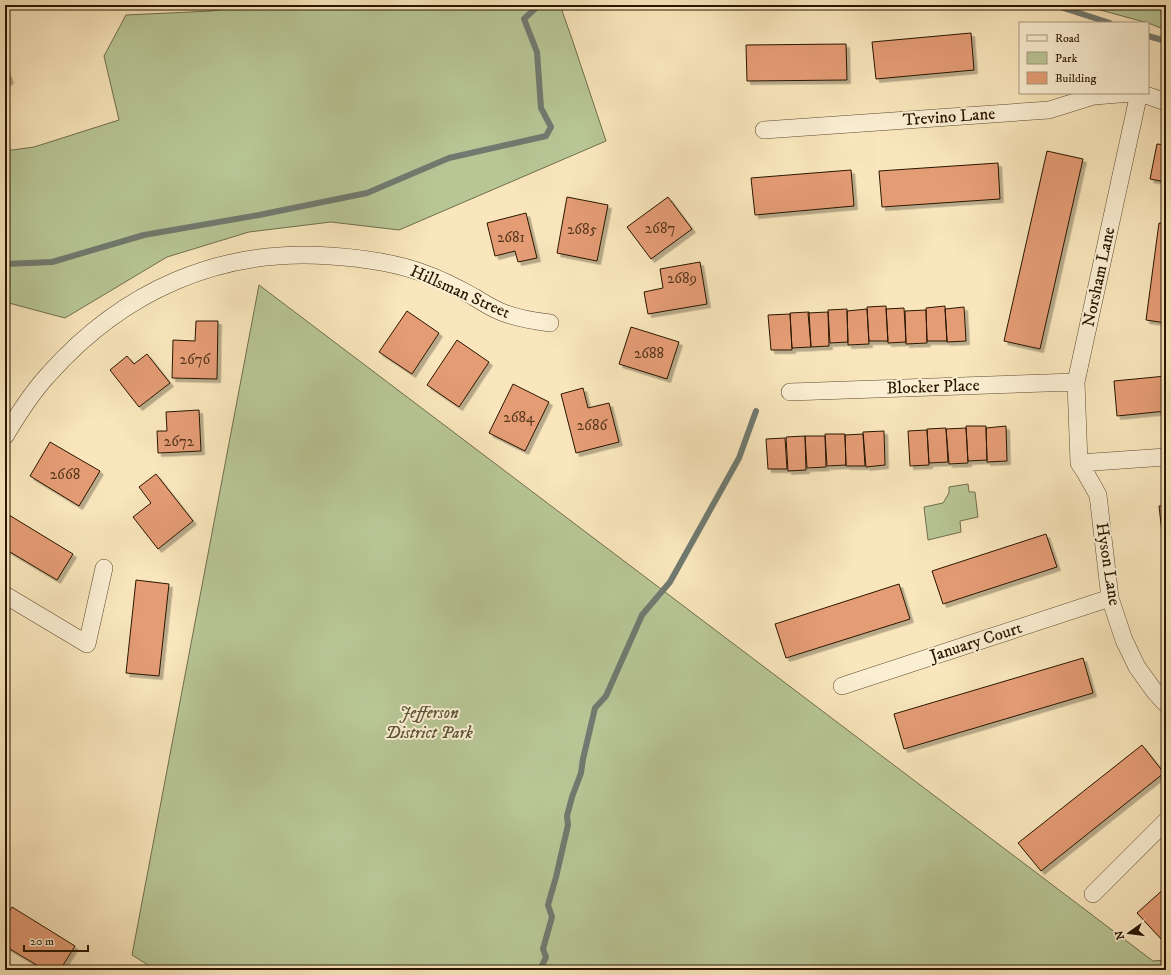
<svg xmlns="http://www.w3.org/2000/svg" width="1171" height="975" font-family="'IM FELL DW Pica',serif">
  <defs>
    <filter id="shadow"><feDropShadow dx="3.5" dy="3.5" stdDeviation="0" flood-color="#0004"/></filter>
  </defs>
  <rect width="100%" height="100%" fill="#f9e6bc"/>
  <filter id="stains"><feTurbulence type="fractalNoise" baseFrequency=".005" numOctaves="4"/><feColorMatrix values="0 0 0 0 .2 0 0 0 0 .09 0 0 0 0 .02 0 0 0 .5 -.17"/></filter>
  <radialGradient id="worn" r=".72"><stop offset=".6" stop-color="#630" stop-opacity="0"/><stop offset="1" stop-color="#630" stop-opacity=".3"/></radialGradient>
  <path fill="#b8c696" stroke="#706e4b" d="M247,5H560L572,39L606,141L399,230L331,222L249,232L167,257L65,318L5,302V151L34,147L119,120L104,56L126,15L211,11Z
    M1082,5H1166V30L1148,23Z
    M259,285L1153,961L1166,960V970H156L132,955Z
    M968,484L969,492H975L978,517L960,521L961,532L928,540L924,507L943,503L949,493V487Z"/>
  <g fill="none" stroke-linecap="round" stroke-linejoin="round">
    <path stroke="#717a70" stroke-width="6" d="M1054,5L1110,23
      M1148,36L1166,41
      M5,264L52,262L144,235L259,215L367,193L449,158L546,136L551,127L541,108L537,52L524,19L539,5
      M540,970L546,957L543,949L552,917L548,905L556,877L568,825L567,816L572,797L581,773L583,759L595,708L606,696L642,615L670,582L739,458L756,411"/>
  </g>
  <path fill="#e49c74" stroke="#291600" filter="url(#shadow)" d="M971,33L974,70L876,79L872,42Z
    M846,44L847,80L747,81L746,45Z
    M5,66L10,80L5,83Z
    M1157,144L1166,145V182L1150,179Z
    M1047,151L1083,159L1040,349L1004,341Z
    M998,163L1000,199L882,207L879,171Z
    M851,170L854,206L755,215L751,178Z
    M567,197L608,205L597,261L557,253Z
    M668,197L692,229L651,259L627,227Z
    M526,213L537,258L518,262L515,251L495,256L487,223Z
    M1159,223L1166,224V323L1146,320Z
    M700,262L707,304L648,314L644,292L663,288L660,269Z
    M886,306L888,341H869L867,307Z
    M945,306L947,341H927L926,308Z
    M964,307L966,341L947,342L945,309Z
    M904,308L906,342L888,343L886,309Z
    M847,309L848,342L830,343L828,310Z
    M867,309L869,344L848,345L847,311Z
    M926,310L927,343L906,344L905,311Z
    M407,311L439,333L412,374L379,352Z
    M809,312L811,347L792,348L790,313Z
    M828,312L829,346L811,347L808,313Z
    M790,314L792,350H771L768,315Z
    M196,321H218L217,379L172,378L173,340L195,341Z
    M631,327L679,342L667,379L619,364Z
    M457,340L489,362L459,407L427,385Z
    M147,354L170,383L139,407L110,370L127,356L134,364Z
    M1166,376V411L1117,416L1114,381Z
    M513,384L549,402L525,451L489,433Z
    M583,388L588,408L609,403L619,442L576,453L561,394Z
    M199,410L201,451L158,453L157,431H167L166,412Z
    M966,426H986L987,460L968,461Z
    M1006,426L1007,461L987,462L986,428Z
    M946,428L948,462L929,463L927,429Z
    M966,428L968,463L949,464L946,429Z
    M927,430L929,465L910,466L908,431Z
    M884,431L885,465L866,467L863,432Z
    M825,434H845L846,465L827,466Z
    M863,434L865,466H846L845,435Z
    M805,436H825L826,467L807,468Z
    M805,436L806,470L788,471L786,437Z
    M785,438L787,469H768L766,439Z
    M50,442L100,471L79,506L30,476Z
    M156,474L193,521L158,549L133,517L151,503L139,487Z
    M1166,505V541L1163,542L1159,506Z
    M9,515L73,554L57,580L5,549V523Z
    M1046,534L1057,567L943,604L932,571Z
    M136,580L169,584L159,676L126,673Z
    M899,584L910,619L786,658L775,624Z
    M1083,658L1093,693L904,749L894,714Z
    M1142,745L1164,773L1041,871L1018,843Z
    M1166,887V937L1162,940L1137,913Z
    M12,907L75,946L60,970H45L5,946V918Z"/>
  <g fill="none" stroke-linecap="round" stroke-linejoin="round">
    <g stroke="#5d4a2f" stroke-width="18">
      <path id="street" d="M1140,93L1166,102
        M764,130L1049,110L1094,96L1132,93
        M790,392L1076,382
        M5,436C17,416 33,391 49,374C123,291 219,248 330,256C362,258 393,262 423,273C440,279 458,288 474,297C482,302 490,307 499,311C515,318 533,321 550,323
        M1079,463L1076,382L1139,93
        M1079,463L1085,472L1098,495L1110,598L1124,640L1137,667L1155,692L1166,704
        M1079,463L1166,457
        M5,595L87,644L104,568
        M842,686L1110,598
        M1093,894L1166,821"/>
    </g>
    <use href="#street" stroke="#fbefd3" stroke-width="17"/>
  </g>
  <g text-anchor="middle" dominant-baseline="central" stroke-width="4" stroke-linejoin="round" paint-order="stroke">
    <g font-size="15" fill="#58381d">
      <text x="660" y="228">2687</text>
      <text x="582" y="229">2685</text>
      <text x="511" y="237">2681</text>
      <text x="682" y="278">2689</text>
      <text x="649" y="353">2688</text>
      <text x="195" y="359">2676</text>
      <text x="519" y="417">2684</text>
      <text x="592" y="425">2686</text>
      <text x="179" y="441">2672</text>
      <text x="65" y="474">2668</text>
    </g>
    <g font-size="17" fill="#291600" stroke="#fbefd3">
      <text transform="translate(949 117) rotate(-4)">Trevino Lane</text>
      <text transform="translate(1099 277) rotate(-78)">Norsham Lane</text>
      <text transform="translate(460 292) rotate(24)">Hillsman Street</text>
      <text transform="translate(933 387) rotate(-2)">Blocker Place</text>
      <text transform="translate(1108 564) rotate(81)">Hyson Lane</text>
      <text transform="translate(976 642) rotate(-18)">January Court</text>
    </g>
    <g font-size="17" font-style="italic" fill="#5b5434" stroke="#fbefd3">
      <text x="429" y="713">Jefferson<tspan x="429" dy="20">District Park</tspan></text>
    </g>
  </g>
  <rect width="1171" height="975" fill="none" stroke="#f9e6bc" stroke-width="20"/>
  <rect x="6" y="6" width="1159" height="963" fill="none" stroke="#291600" stroke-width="2"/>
  <rect x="10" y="10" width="1151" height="955" fill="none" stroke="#291600"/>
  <rect x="1019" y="22" width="130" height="72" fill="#fbefd3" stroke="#a7987f"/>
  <rect x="1027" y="35" width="20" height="6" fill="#fbefd3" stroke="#a7987f"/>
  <text x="1055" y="42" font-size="12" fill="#291600">Road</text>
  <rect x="1027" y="52" width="20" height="12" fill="#b8c696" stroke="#a7987f"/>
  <text x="1055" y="62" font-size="12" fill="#291600">Park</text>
  <rect x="1027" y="72" width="20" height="12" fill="#e49c74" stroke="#a7987f"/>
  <text x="1055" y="82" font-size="12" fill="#291600">Building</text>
  <g transform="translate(1129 933) rotate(256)" stroke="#fbefd3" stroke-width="3" paint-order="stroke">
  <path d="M0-3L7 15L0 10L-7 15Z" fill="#291600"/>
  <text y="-6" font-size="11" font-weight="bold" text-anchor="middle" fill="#291600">N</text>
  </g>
  <path d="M24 945v6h64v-6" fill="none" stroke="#291600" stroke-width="2"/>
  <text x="30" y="945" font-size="12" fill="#291600" stroke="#fbefd3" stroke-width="3" paint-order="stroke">20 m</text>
  <rect width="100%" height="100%" filter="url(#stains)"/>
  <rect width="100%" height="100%" fill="url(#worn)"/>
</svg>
